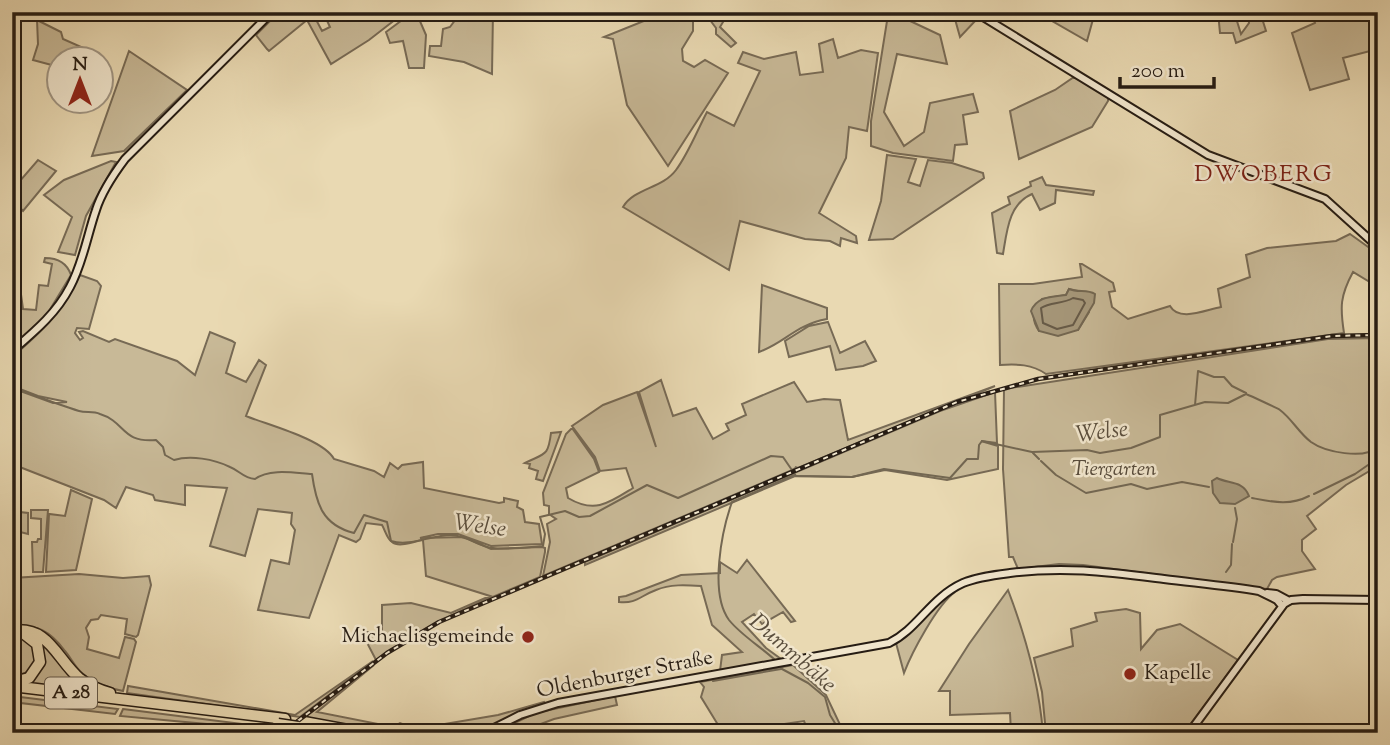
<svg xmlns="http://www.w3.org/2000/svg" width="1390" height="745" font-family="'Sorts Mill Goudy',serif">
  <rect width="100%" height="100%" fill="#e9d9b2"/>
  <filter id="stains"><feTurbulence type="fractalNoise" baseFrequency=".00286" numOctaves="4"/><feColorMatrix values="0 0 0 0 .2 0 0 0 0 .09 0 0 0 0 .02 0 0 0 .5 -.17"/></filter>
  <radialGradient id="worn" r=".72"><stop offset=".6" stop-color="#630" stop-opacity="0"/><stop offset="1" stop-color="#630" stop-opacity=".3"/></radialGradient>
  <path fill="#c8b997" stroke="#776a55" stroke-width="2" fill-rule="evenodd" d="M279,12H312L322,31L330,27L323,12H405L369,40L331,64L307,20L269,51L267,49L256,35Z
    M413,12H416L426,35L424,68H409L403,41L390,43L386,32Z
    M465,12H493L492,74L464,62L429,56L430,46H441L443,29L450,27L456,19H464Z
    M666,12H693V31L682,49L683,61L694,67L705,60L728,73L668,166L627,105L613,39L604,37Z
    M704,12H729L720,27L736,43L731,47L716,34V28Z
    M891,12L940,35L947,64L897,54L884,112L904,146L924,132L930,103L973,94L978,112L963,115L967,144L955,145L953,161L893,153L871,146V121L887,21Z
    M953,12H969L978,18L960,37Z
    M1041,12H1095L1087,41L1040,14Z
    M1218,12H1240L1236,18L1241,34L1249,23L1248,15L1243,12H1260L1266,31L1236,43L1233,33H1220Z
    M1312,12H1378V49L1343,58L1349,79L1310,90L1292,33L1315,23Z
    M37,20L61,32L63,39L88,50L85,59L60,60L59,67L33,60L38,44Z
    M833,39L838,58L861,50L878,53L867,131L849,127L846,158L819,213L856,236L857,243L841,238L840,246L830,241L805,239L740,221L729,270L623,207C634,188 662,189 676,170C688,154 697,131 707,112L734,126L760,71L738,63L743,52L764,59L796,52L800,75L823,72L819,44Z
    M129,51L187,90L124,151L92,156Z
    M1074,77L1108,97V101L1092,127L1019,159L1010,111L1055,90Z
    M887,155L916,159L908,182L920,186L928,160L952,163L983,173L984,178L893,239L869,240L881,201Z
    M38,160L56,171L23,211L12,199V190Z
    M111,161L116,162L86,216L75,255L58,252L72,217L44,195L64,180Z
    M1042,177L1046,185L1094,191L1093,195L1056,190L1055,203L1040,210L1032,194C1009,204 1007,230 1003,254L997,253L992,213L1010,204L1008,197L1031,186L1030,182Z
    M1350,234L1378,254V287L1353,272C1340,296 1340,307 1344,333L1046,374C1032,364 1017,364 1000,365L999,284H1033L1082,277L1080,264H1082L1113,283L1115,291L1109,292L1112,307L1128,319L1170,306C1179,322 1205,310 1221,307L1218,289L1250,277L1246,255L1267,248L1336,241ZM1069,289L1083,292L1089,312L1078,330L1039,331C1031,319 1032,310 1042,299L1066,295Z
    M45,258C57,258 67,263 71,275L46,316L12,347V282L19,280L23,309L36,310L39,285L48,286L52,264L44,262Z
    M80,275L97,281L101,286L89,329L77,328L75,333L80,340L83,338L79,332L83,331L109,342L115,339L177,361L195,375L210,332L232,341L235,343L226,373L246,382L259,360L266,365L246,416C268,425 323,439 334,459L374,471L384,477L390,463L398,469L402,465L423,462L424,488L499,503L504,502V498L518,501L517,507L523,510L525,522L539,524L542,544L491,546L458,534H438L420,538L464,537L491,549L542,547L545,548V552L540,577C483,601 426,623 376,660L363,635L366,632L382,633V605L411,603L451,613L490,596L426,576L423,540C415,541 399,548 392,542C387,539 385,530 382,525L366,523L360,539L356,542L339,535L309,618L258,610L271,560L289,564L295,530L291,524L292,513L258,509L245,556L210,546L227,488L185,485V505L155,500L153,495L126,487L116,508L104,500L12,464V388L53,403L67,402L38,396L12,386V357C45,329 60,313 80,275Z
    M762,285L827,308V319C795,325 786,342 759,352Z
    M828,322L840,353L865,341L876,361L863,366L836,370L830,346L789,357L785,341L809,326Z
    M1378,338V458L1371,470L1346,485L1307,516L1316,529L1302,540V551L1315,569L1277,577L1272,580L1267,589L1083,565L1059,564L1018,569L1013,557H1009L1003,469L1004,389L1328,339Z
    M661,380L673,416L696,408L713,439L729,430L726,424L746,415L742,404L794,382L807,402L824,399L840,400L848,440L995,386L798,468L795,467L796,468L790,471L543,576L550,542L547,524L556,519L549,514V506L544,505L543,493L566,434L572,428L594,459L599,472L566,488L568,498C595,514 609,503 633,488L626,468L600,471L595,457L572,426L603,405L637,392L656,447L639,392Z
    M995,392L997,443L981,441L998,446V469L947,480L885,470L852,477L795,476L585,565V562L940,411Z
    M561,432L543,481L536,479L538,471L529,468L530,464L525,463C545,453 548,457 551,433Z
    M12,481H16L12,502L19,504L20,512L28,513V534L12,530Z
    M71,490L92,499L76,570L46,572L49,514L65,516Z
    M31,510H48L43,572H33L32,542H37L38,539H41V519L31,518Z
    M747,560L795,621L791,622L783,612L762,624L754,614L742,622L766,648L781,659L720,671L722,655L742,652L712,625L701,586C686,585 670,584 656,590C640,596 636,604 619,602V597L626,596L681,575L720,573V562L737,573Z
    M79,574L123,578L149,576L151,585L138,635L136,637L125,634L127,619L101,615L98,619L91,620L86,628L89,637L87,649L119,658L125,637L134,639L136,642L123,691C108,688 94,684 82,673C75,667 71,658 65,651C50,631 37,624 12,626V578Z
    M1008,590C1026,637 1039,684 1043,733H970L1011,732L1010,713L950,715V691H939L969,644Z
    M955,592C937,605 912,652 904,673L896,643C918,629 931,604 955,592Z
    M1126,609L1140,613L1141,649L1157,630L1180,624L1238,660L1184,733H1046L1042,692L1034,658L1073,646L1071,629L1097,621L1095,613Z
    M32,634L97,691L23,683L38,672Z
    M12,636H21L34,646L36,660L28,672L12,677Z
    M373,661L300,717L127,693L128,686L295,715Z
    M374,665L317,712L393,727L400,723L413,728H421L498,715L544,702L545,705L509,717L478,733H384L305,717Z
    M793,665L826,695L844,733H809L804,721L723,733L701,697L704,687L700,682Z
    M12,696L118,709L115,714L12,702Z
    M615,696L617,705L554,719L517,733H495L535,713Z
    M123,709L282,729C274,735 267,733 260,729L120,716Z"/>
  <path fill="#a7997c" stroke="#736752" stroke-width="2" d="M1069,289C1078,293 1087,289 1095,294L1094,303L1078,330L1058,336L1039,331L1031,311C1037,296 1052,297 1066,295Z
    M1217,478C1228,484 1243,480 1249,496L1235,504L1220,503L1213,493L1212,481Z"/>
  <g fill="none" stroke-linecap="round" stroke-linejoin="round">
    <path stroke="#665a48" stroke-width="2" d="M1073,298L1083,300L1085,303L1073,325L1057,329L1043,323L1041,308C1050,302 1063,304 1073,298Z"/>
    <path stroke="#736752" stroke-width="2" d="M12,387C34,395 56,404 79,411C86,413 93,411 100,414C126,422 121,443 156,440L163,447L165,455L174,460C190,455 214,459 230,467C240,471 243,478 255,479C270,468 295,473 312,474C316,503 322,525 354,533L364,515L387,522L391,541C410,547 431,535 451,535C467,535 478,547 493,548C506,550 530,547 543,546L545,534L540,517L565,511L579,517L590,516L647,485L678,498L771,456L783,457L796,476L852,477L884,469L950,478L967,459H978L979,445L982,441L1032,452L1087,450L1100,453L1131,448L1160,437V415L1205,402L1228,403L1246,394C1251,396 1277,408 1280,410C1292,419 1299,433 1311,442C1325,452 1364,460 1378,447
      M1195,405L1198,371L1214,377H1224L1232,386L1246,393
      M1033,453L1039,459
      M1041,461L1056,475L1086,493L1131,484L1147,489L1182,482L1209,487
      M1370,462L1375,451
      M1314,494L1355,474L1368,465
      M1252,498C1273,502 1290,506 1309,496
      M1233,542L1237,519L1235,508
      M1226,572L1231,565L1232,544
      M775,660C761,647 741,635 729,620C709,593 722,530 732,502L794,475
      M778,664L782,669L808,683L825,697L830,715L841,733
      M713,681L781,669"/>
    <g stroke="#261c13" stroke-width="10">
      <path id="secondary" d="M975,12L1208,155L1325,199L1378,247
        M12,351C34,332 56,314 70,287C83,263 87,236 96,210C102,191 113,175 125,159L272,12
        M1267,593L1276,594L1289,601
        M484,733L520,715L558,703L889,643C918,629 930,598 963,583C977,577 994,575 1010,573C1066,566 1108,572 1164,579C1196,583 1228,586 1259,591L1277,600L1282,606
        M1189,733L1284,604L1291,600L1303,599L1378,600"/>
    </g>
    <g stroke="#261c13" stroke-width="13">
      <path id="highway" d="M12,631C49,625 57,660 80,679C89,686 99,690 110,693
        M13,682L29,678L40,662L37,644L23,633
        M12,686L285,719
        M304,722L364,733"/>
    </g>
    <use href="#secondary" stroke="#f1e6cd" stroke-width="6"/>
    <use href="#highway" stroke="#e9d9b2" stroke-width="10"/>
    <g stroke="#261c13" stroke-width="4.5">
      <path id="rail" d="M282,733L387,653L439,622L957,402L1038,379L1332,336L1378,335"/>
    </g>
    <use href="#rail" stroke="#f1e6cd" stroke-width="2" stroke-dasharray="5" stroke-linecap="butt"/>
    <g stroke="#261c13" stroke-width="13" stroke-linecap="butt">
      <path id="highway-bridge" d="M278,724L298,727"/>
    </g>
    <use href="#highway-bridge" stroke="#e9d9b2" stroke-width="10"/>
  </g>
  <g fill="#8f2418" stroke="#f1e6cd" stroke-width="2.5">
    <circle cx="528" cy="637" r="7"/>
    <circle cx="1130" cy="674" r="7"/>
  </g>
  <g text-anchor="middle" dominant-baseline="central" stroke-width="5" stroke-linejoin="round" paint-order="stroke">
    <rect fill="#f1e6cd" stroke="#63594b" stroke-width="2" x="45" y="677.5" width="52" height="31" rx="5"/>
    <g font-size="19" font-weight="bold" fill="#261c13">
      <text x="71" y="693">A 28</text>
    </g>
    <g font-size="21" font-style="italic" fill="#574b3b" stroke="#f1e6cd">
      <text x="1114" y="470">Tiergarten</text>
    </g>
    <g font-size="21" fill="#261c13" stroke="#f1e6cd" text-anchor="end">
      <text x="514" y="637">Michaelisgemeinde</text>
      <text x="1144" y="674" text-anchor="start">Kapelle</text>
    </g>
    <g font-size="21" fill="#261c13" stroke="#f1e6cd">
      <text transform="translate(625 675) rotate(-11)">Oldenburger Straße</text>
    </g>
    <g font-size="23" letter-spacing="2" fill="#7a1f14" stroke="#f1e6cd">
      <text x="1264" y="175">DWOBERG</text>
    </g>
    <g font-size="23" font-style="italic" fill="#5a4e3d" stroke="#f1e6cd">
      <text transform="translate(1102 433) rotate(-7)">Welse</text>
      <text transform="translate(480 527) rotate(8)">Welse</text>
      <text transform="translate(792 654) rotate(41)">Dummbäke</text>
    </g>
  </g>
  <rect width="1390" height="745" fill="none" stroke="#e9d9b2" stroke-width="42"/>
  <rect x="14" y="14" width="1362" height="717" fill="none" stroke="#261c13" stroke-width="3.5"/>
  <rect x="21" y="21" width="1348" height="703" fill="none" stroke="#261c13" stroke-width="2"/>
  <g transform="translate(80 80)"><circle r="33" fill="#f1e6cd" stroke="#a09583" stroke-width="2"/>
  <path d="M0-5L12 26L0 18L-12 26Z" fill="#8f2418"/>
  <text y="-10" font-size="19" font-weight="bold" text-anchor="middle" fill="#261c13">N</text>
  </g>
  <path d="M1120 77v10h94v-10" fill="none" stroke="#261c13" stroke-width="3.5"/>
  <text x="1131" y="77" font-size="21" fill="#261c13" stroke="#f1e6cd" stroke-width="5" paint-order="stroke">200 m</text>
  <rect width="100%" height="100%" filter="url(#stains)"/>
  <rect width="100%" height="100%" fill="url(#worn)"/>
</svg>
